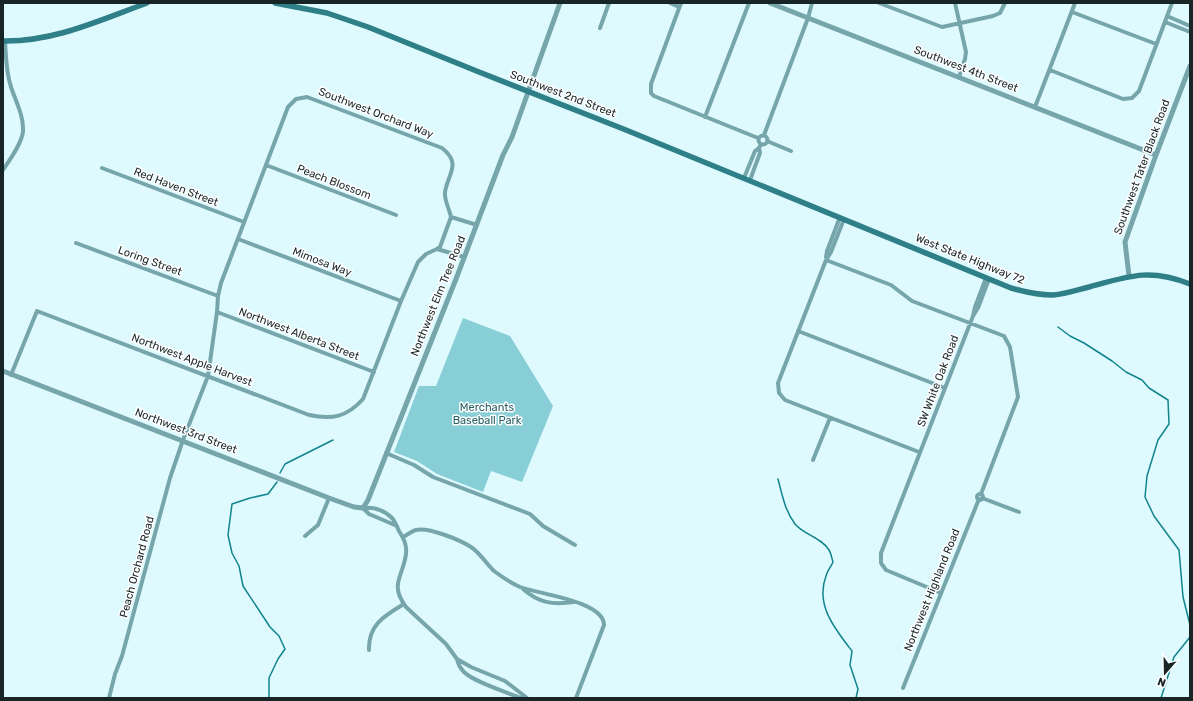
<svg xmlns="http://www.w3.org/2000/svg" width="1193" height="701" font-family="Rubik,sans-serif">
  <rect width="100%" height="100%" fill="#dffafe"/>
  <path fill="#88ced6" d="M463,318L510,336L553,406L522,482L491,471L483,492L437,474L417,461L394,452L419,386H436Z"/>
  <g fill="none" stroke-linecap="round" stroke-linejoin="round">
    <path stroke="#11848d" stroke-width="1.5" d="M1058,327L1070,336L1084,343L1112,361L1126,372L1142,380L1149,388L1168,400L1169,424L1158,440L1147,476L1145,497L1154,516L1179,550L1183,597L1190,625
      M280,473L285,464L333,440
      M778,479C782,494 785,511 795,524C804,535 821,537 829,550C831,553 832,559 833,562C831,567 827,571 826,576C815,605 835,629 852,651L850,665L858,689L856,698
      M269,698V678L278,659L285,649L279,636L270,627L243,586L239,566L232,553L228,535L232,504L250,498L268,494L277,482
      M1161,698L1174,657L1190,637"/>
    <path stroke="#76a6ab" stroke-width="4" d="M670,3L679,7
      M681,3L651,84V93L654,96L758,138
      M879,3L942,27L993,16L1000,13L1005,3
      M955,3L966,52L965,59L959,77
      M1072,12L1156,44
      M1167,16L1190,26
      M1165,22L1190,32
      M600,28L609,3
      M1050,70L1123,99L1132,98L1139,91L1172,3
      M1035,107L1075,3
      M705,117L749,3
      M764,135L808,18L812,3
      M758.5 140a4.5 4.5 0 1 1 9 0a4.5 4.5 0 1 1-9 0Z
      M767,141L791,151
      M266,165L396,215
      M102,168L244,222
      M3,170C10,159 21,145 23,132C24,116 16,102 11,87C6,72 6,57 5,41
      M744,178L755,151L759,148
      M750,180L760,153L759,148L761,144
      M451,217L477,225
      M844,219L831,252L826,260L778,383L779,393L785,400L919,452
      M238,239L401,301
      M76,243L218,296
      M437,249L440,247L451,217
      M826,257L827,251L840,217
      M826,260L891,285L912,301L1004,336L1010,347L1018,397L981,494
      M986,278L975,307L973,316L978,308L989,279
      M217,312L374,372
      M798,331L945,388
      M11,375L37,311L309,415C332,420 347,417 363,399L401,301L418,262L426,254L437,249L464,257
      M386,453L414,465L433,477L530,514L543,526L575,545
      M813,460L830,418
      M977 497a3 3 0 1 1 6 0a3 3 0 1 1-6 0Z
      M982,498L1019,512
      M363,508C373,507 384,510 392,518C395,521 397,527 399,531C404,539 407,545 406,554C403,577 389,584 406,607L446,644L457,659L471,667L505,681L527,698
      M363,508L369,514L397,526
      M305,536L318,525L329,498
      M403,537C407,535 412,531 416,530C429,527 460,540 471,547C480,553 486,563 494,571C502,577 511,583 520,587C538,594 604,601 604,625L576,698
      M523,589C539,603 552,605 574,602
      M941,593L886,570L881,563V553L973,316
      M369,650C368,625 384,616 404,604
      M457,659C458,664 460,668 464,672C474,682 506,692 521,698
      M903,688L979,499
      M109,698L115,674L122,656L170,478L183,440L208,376L217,312L218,296L221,283L288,107L296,99L307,97L442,148C462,164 448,173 445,192C444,200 449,208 451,217"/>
    <path stroke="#76a6ab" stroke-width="5" d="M770,3L1156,155
      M1129,276L1125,242L1156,155L1190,66
      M3,371L329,498L354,507L363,508L368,500L456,279L503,155L512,137L560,3"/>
    <path stroke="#2e7f87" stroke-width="5.5" d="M275,3L327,13L368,27L479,72L626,130L1011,288C1025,292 1039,295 1053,295C1065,294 1077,290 1089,287C1129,276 1150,268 1190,284
      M3,41C54,42 100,20 147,3"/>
  </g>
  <g text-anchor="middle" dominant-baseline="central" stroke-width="3" stroke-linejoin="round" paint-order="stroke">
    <g font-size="11" fill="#182527" stroke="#fff">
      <text transform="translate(966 69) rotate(21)">Southwest 4th Street</text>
      <text transform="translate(563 94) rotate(21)">Southwest 2nd Street</text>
      <text transform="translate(376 113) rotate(21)">Southwest Orchard Way</text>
      <text transform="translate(1142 167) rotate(-70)">Southwest Tater Black Road</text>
      <text transform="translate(334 182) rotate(21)">Peach Blossom</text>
      <text transform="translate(176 187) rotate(21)">Red Haven Street</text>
      <text transform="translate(970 259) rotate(22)">West State Highway 72</text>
      <text transform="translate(150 261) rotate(20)">Loring Street</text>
      <text transform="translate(322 262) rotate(21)">Mimosa Way</text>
      <text transform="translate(438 296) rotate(-68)">Northwest Elm Tree Road</text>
      <text transform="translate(299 334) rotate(21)">Northwest Alberta Street</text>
      <text transform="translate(192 360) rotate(21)">Northwest Apple Harvest</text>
      <text transform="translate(938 381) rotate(-69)">SW White Oak Road</text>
      <text transform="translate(186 431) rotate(21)">Northwest 3rd Street</text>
      <text transform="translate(137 567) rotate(-75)">Peach Orchard Road</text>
      <text transform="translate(932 590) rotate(-68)">Northwest Highland Road</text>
    </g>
    <g font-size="11" fill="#2b6167" stroke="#fff">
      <text x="487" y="407">Merchants<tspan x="487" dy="13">Baseball Park</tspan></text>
    </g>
  </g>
  <rect width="1193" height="701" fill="none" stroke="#182527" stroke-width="8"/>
  <g transform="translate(1165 673) rotate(200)" stroke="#ffffff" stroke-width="3" paint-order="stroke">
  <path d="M0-3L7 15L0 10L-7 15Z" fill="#182527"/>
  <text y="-6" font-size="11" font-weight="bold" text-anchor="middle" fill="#182527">N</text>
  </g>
</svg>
